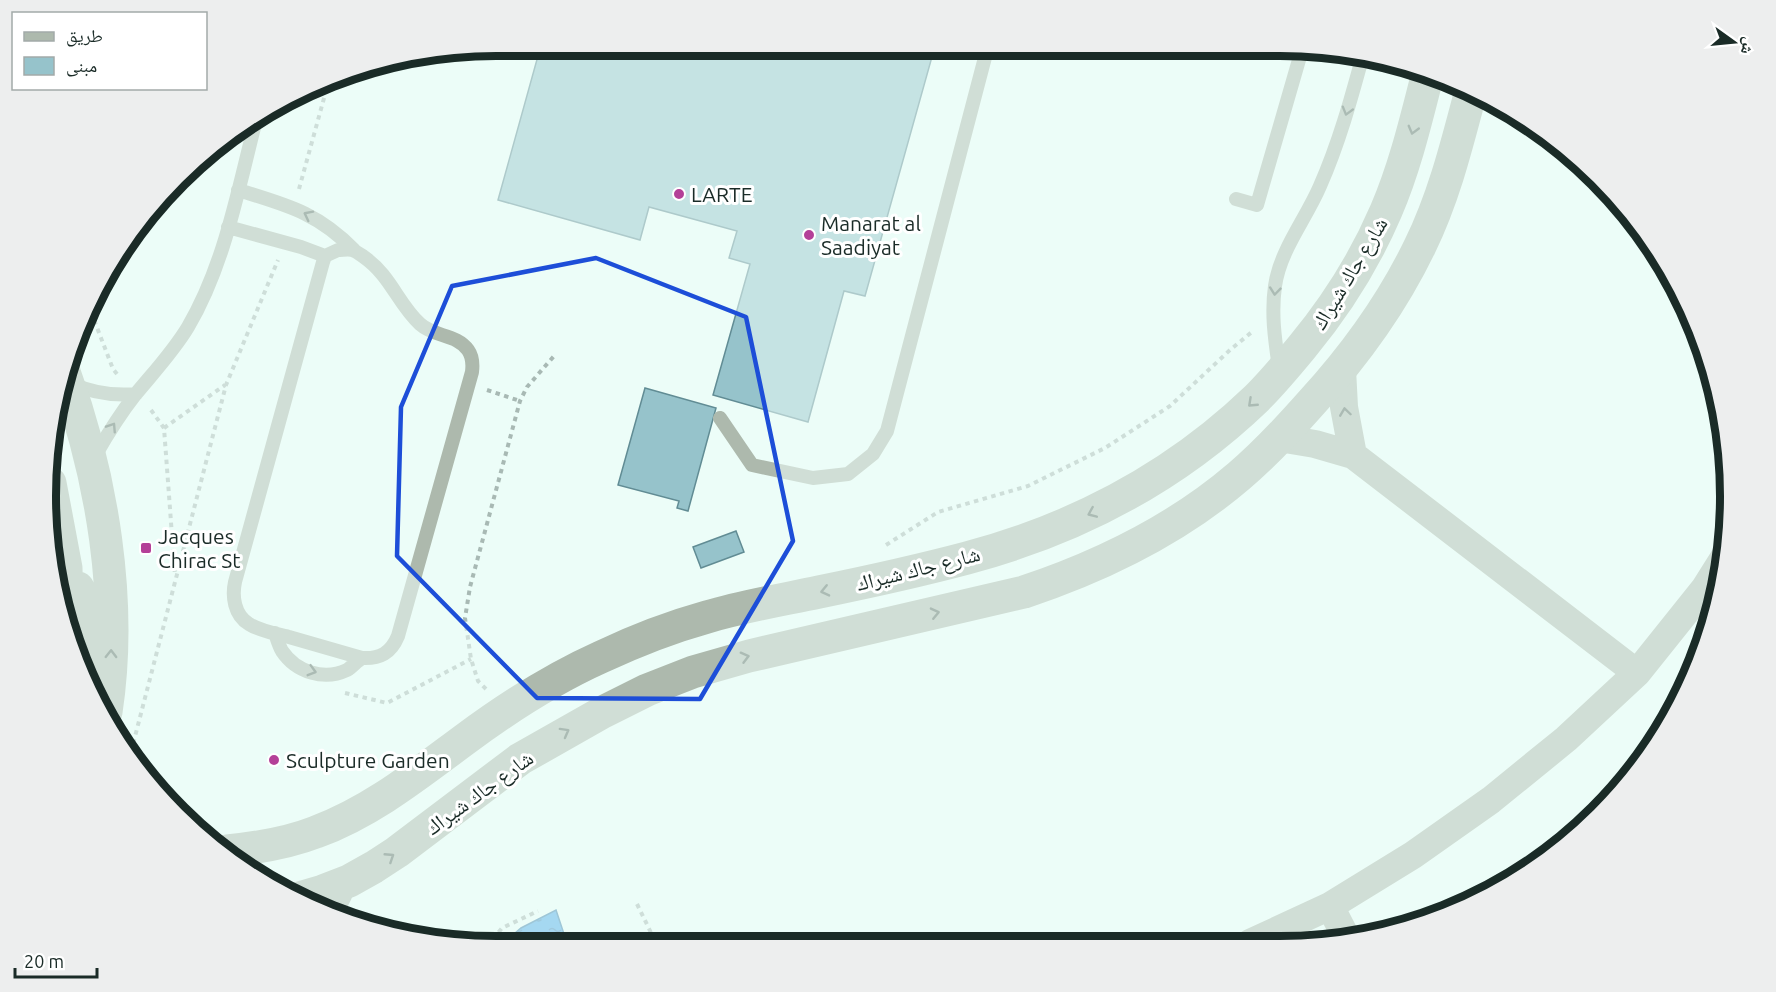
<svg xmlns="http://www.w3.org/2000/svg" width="1776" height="992" font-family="Ubuntu,'Noto Naskh Arabic',sans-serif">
  <defs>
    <pattern id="water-ripples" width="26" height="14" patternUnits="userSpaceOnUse" patternTransform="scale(1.5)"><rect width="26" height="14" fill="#4faae9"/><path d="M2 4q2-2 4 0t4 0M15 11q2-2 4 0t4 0" fill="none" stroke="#418bbd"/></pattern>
  </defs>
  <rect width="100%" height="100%" fill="#ecfdf8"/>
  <path fill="url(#water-ripples)" stroke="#3f84af" stroke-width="1.5" d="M556,910L568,946H500L521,928Z"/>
  <path fill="#96c3cb" stroke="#618c94" stroke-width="1.5" d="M541,45L935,46L865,296L844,291L808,422L713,395L750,264L729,258L737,231L649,207L640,240L498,200Z
    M645,388L716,408L688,511L677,508L679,501L618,485Z
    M736,531L744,552L701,568L693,547Z"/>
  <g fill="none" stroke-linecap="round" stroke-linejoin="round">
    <path stroke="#a8b9b4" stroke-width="4" stroke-dasharray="4.5 4.5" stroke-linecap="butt" d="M299,189L329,80
      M91,312L113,369L117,374
      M487,390L520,401
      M151,410L164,428L175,576
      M164,428L225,385
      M886,545L938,512L1028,486L1105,448L1170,406L1230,350L1253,331
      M486,689L478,681L471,659L465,618L470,587L520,401L527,387L554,356
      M345,693L387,703L471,659
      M131,752L226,385L278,260
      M637,904L657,945
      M487,946L502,928L538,911"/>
    <path stroke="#adb9ad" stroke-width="14" d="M238,190C286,205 317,212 354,250
      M1236,199L1257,205L1303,46
      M228,227L301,247L325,256
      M338,250C343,250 348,249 352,250C356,251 361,255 364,257C391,276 398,304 420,324C434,337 457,334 468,350C473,357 473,364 472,372L398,636C391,653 380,659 362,658C338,651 313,644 289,637C276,634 260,631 249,624C234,615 232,596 235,582L323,262L325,256Z
      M1279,368C1275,340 1271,314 1275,286C1280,250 1306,219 1320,186C1339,143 1351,99 1363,55
      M71,383C92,393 113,396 136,394
      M720,418L752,465L813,478L848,474L873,454L887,431L988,46
      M95,456C107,435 120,414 135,395C153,373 173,352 188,327C225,264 238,189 256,120
      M275,633C277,639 279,646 282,651C296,672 324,681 347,670C352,667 357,661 362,658
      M336,914L345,896L348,886"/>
    <path stroke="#adb9ad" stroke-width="28" d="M1342,369L1344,407L1353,455
      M1279,438L1315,444L1353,455L1637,673
      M1330,906L1348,941
      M1250,943L1330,906L1413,855L1491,800L1566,739L1637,673L1705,588L1727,553"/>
    <path stroke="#adb9ad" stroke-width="33" d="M64,372C102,476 123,601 106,712
      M50,483L66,568L67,617
      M78,588C89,615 85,644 82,673
      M227,851C257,848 288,843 316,832C371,812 418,774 464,740C507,708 552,679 601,657C635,641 671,627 707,617C744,606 781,600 819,592C868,582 918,571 967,558C1076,529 1176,476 1257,398C1273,382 1288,364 1302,347C1336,306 1365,260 1386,211C1405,167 1416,120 1428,73
      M299,898L323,891L349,881L374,867L397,852L520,759L603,712L647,690L693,672L749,656L1024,592C1102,566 1176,530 1239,476C1265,454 1289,428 1312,402C1355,355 1392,304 1420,246C1444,197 1457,144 1471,91"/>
  </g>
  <defs><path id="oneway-chevron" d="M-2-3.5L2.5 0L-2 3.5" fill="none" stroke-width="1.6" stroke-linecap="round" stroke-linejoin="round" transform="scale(1.5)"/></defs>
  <g stroke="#5c6b63">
    <use href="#oneway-chevron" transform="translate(1347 111) rotate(106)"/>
    <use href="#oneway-chevron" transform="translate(1413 130) rotate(105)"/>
    <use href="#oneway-chevron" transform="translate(308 215) rotate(-153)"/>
    <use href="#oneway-chevron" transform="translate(1275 291) rotate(96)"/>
    <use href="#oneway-chevron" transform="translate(1252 403) rotate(137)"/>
    <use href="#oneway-chevron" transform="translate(1345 412) rotate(-98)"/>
    <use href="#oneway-chevron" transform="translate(112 427) rotate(-57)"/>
    <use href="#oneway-chevron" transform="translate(1092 513) rotate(157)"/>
    <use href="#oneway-chevron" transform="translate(825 591) rotate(167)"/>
    <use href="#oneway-chevron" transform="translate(935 613) rotate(-13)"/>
    <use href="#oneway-chevron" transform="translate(111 654) rotate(-89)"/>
    <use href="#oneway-chevron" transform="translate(745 657) rotate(-15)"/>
    <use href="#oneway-chevron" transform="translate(312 671) rotate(16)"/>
    <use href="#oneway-chevron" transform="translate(565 732) rotate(-29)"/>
    <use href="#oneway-chevron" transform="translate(390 857) rotate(-33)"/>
  </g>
  <path d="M0 0H1776V992H0ZM596,258L746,317L793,541L700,699L537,698L397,556L401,407L452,286Z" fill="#ecfdf8" fill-opacity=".55" fill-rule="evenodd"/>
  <path fill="none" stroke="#1d4ed8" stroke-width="4.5" stroke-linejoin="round" d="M596,258L746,317L793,541L700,699L537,698L397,556L401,407L452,286Z"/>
  <g fill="#b44098" stroke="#fff" stroke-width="2">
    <circle cx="679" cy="194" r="6"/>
    <circle cx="809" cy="235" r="6"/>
    <rect x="140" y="542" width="12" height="12" rx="3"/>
    <circle cx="274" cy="760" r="6"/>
  </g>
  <g text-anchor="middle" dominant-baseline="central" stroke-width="6" stroke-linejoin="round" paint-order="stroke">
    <g font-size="21" fill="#1a2b27" stroke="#fff" text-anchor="start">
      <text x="691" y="194">LARTE</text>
      <text x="821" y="223">Manarat al<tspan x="821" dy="24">Saadiyat</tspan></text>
      <text x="158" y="536">Jacques<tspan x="158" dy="24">Chirac St</tspan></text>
      <text x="286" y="760">Sculpture Garden</text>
    </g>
    <g font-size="21" fill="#1a2b27" stroke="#fff">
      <text transform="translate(1349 273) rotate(-59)">شارع جاك شيراك</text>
      <text transform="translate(918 568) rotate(-14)">شارع جاك شيراك</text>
      <text transform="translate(479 792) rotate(-36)">شارع جاك شيراك</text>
    </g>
  </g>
  <path d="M0 0H1776V992H0ZM496 56H1280A440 440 0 0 1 1720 496V496A440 440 0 0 1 1280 936H496A440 440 0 0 1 56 496V496A440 440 0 0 1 496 56Z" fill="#edeeee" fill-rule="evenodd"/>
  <path fill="none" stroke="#1a2b27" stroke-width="8" d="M496 56H1280A440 440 0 0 1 1720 496V496A440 440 0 0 1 1280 936H496A440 440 0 0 1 56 496V496A440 440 0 0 1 496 56Z"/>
  <rect x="12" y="12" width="195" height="78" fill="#ffffff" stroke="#a3aaa9" stroke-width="1.5"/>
  <rect x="24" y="32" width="30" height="9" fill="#adb9ad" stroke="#a3aaa9" stroke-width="1.5"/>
  <text x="66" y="42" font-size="18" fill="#1a2b27">طريق</text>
  <rect x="24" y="57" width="30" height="18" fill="#96c3cb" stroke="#a3aaa9" stroke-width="1.5"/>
  <text x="66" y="72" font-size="18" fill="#1a2b27">مبنى</text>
  <g transform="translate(1734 42) rotate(105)" stroke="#ffffff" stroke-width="4.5" paint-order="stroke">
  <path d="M0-4.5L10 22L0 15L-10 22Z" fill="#1a2b27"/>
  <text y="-9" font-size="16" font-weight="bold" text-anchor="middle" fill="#1a2b27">ش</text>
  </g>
  <path d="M15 968v9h82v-9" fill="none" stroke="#1a2b27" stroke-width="3"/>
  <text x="24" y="968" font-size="18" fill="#1a2b27" stroke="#ffffff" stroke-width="4.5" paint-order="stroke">20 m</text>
</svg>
